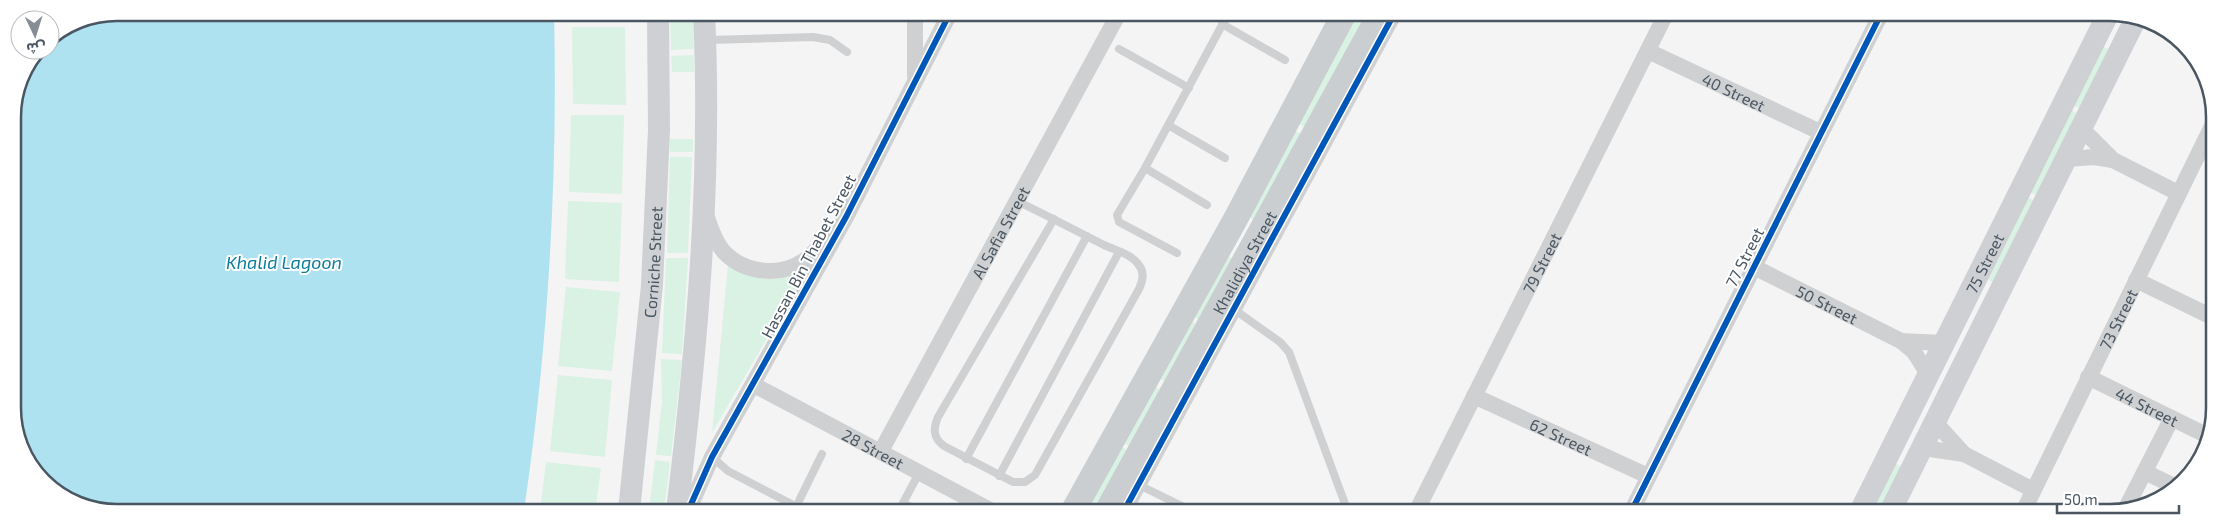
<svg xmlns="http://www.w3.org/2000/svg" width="2227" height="525" font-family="'Exo 2','Noto Sans Arabic',sans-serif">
  <rect width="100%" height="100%" fill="#f4f4f4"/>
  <path fill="#d9f2e3" d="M670,13H693L694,49L671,50Z
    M1356,14H1367L1305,127L1296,123Z
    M572,27H625L626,105L573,104Z
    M2102,46L2110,50L2081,109L2073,105Z
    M694,55V72H672L671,56Z
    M2071,110L2078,114L2037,196L2030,192Z
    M571,115H624L622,194L569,192Z
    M1293,129L1301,134L1254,220L1246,215Z
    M670,139H693V152H670Z
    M670,157H692L688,253H667Z
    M2027,197L2035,201L1994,283L1986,279Z
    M568,201L622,203L619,282L565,279Z
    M1226,255L1233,259L1200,320L1192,316Z
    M666,258H688L682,354L662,353Z
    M728,265C758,284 773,281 806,271L712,433Z
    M566,287L620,292L612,371L558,366Z
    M1190,320L1197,324L1166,382L1158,378Z
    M661,359L682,360L671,456L656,455L662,401Z
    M558,375L612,380L605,457L550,451Z
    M1154,386L1162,391L1131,447L1122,442Z
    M1120,446L1129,451L1096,511H1085Z
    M655,460L670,462L664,511H649Z
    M546,462L601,468L595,511H540Z
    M1894,463L1903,467L1880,512H1870Z"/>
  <path fill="#aee2f0" d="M118,13H554C558,179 548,347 524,511H97L44,482L15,428L13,111L21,77L39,50H50V39L78,20Z"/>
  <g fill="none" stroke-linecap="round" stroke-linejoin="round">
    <path stroke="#ced0d2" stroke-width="8" d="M1222,24L1285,60
      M707,40L813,37L830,40L847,52
      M1119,49L1189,88
      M1168,125L1225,158
      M1145,168L1207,205
      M1017,201C1046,215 1075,230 1104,245C1115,250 1131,254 1138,264C1145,272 1143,281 1139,289L1035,475L1025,482H1013L944,446C933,438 933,429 938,417L1054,219
      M1177,253L1119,222L1117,215L1145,168L1228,14
      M1235,310L1280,342L1289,352L1348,512
      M712,457L728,471L805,511
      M966,459L1087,236
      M999,476L1119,252
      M1139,485L1192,511
      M903,503L920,471
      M796,507L822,454
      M898,511L903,503L920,511"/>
    <g stroke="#ced0d2" stroke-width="16">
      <path id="s1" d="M1648,51L1820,132"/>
      <path d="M915,76V13"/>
      <path d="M2082,129L2113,160L2178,193"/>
      <path d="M2067,159L2094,157L2113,160"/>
      <path d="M706,214C710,227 715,242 724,252C745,274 781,277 805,260C814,253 822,244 829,235"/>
      <path id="s2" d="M1754,267L1901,341L1914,352L1928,374"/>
      <path d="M2136,280L2212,317"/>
      <path d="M1901,341L1943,343"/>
      <path id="s3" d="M2088,377L2208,436"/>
      <path id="s4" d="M754,385L992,511"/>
      <path id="s5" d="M1474,396L1648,476"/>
      <path d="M1936,423L1964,454"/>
      <path d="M1923,448L1964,454L2033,490"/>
      <path id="s6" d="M881,451L1119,13"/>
      <path d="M2145,472L2176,487"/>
      <path d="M2126,508L2172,418"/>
      <path d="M688,511L712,457L846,217L950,13"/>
      <path d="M1124,511L1394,14"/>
      <path id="s7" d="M1416,512L1666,14"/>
      <path d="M1631,512L1881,14"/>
      <path id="s8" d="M2023,512L2212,126"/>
    </g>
    <g stroke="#ced0d4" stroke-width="22">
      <path id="s9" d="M629,511L652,285L659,130L658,13"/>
      <path d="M677,511C697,347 712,179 704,13"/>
      <path id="s10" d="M1860,512L2108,14"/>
      <path d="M1890,512L2136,18"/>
    </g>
    <g stroke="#caced1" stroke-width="25">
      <path d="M1073,511L1235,220L1344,14"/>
      <path id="s11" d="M1107,511L1380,14"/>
    </g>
    <g stroke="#fff" stroke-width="9">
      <path id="cycleway" d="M688,511L712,457L846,217L950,13
        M1124,511L1394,14
        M1631,512L1881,14"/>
    </g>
    <use href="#cycleway" stroke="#0057b8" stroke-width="6"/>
  </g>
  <g text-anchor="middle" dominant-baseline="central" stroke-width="4" stroke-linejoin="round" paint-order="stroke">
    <g font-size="16" fill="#4a5661" stroke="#fff">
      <text stroke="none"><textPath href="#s1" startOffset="95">40 Street</textPath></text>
      <text stroke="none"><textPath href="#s6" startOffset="249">Al Safia Street</textPath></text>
      <text transform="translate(808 256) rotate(-62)">Hassan Bin Thabet Street</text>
      <text transform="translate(1744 257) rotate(-63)">77 Street</text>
      <text stroke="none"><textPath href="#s9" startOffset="250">Corniche Street</textPath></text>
      <text stroke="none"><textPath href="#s11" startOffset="284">Khalidiya Street</textPath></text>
      <text stroke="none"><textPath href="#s7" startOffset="279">79 Street</textPath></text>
      <text stroke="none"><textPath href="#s10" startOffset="278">75 Street</textPath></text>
      <text stroke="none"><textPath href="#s2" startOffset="82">50 Street</textPath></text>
      <text stroke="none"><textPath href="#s8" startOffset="215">73 Street</textPath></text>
      <text stroke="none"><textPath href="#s3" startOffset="66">44 Street</textPath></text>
      <text stroke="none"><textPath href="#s5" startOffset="96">62 Street</textPath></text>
      <text stroke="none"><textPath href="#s4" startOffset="135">28 Street</textPath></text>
    </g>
    <g font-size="18" font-style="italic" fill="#0c7c9b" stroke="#fff">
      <text x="284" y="262">Khalid Lagoon</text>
    </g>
  </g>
  <path d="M0 0H2227V525H0ZM117 21H2110A96 96 0 0 1 2206 117V408A96 96 0 0 1 2110 504H117A96 96 0 0 1 21 408V117A96 96 0 0 1 117 21Z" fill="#fff" fill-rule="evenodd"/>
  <path fill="none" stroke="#4a5661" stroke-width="2.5" d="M117 21H2110A96 96 0 0 1 2206 117V408A96 96 0 0 1 2110 504H117A96 96 0 0 1 21 408V117A96 96 0 0 1 117 21Z"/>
  <g transform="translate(35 35) rotate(176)"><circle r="24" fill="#ffffff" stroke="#b7bbc0"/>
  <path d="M0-4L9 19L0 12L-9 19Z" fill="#868d94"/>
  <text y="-8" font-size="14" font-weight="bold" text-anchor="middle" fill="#4a5661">ش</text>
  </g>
  <path d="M2057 505v8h122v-8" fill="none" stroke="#4a5661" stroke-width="2.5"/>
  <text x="2064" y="505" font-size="15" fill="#4a5661" stroke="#ffffff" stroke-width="4" paint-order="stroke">50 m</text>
</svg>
